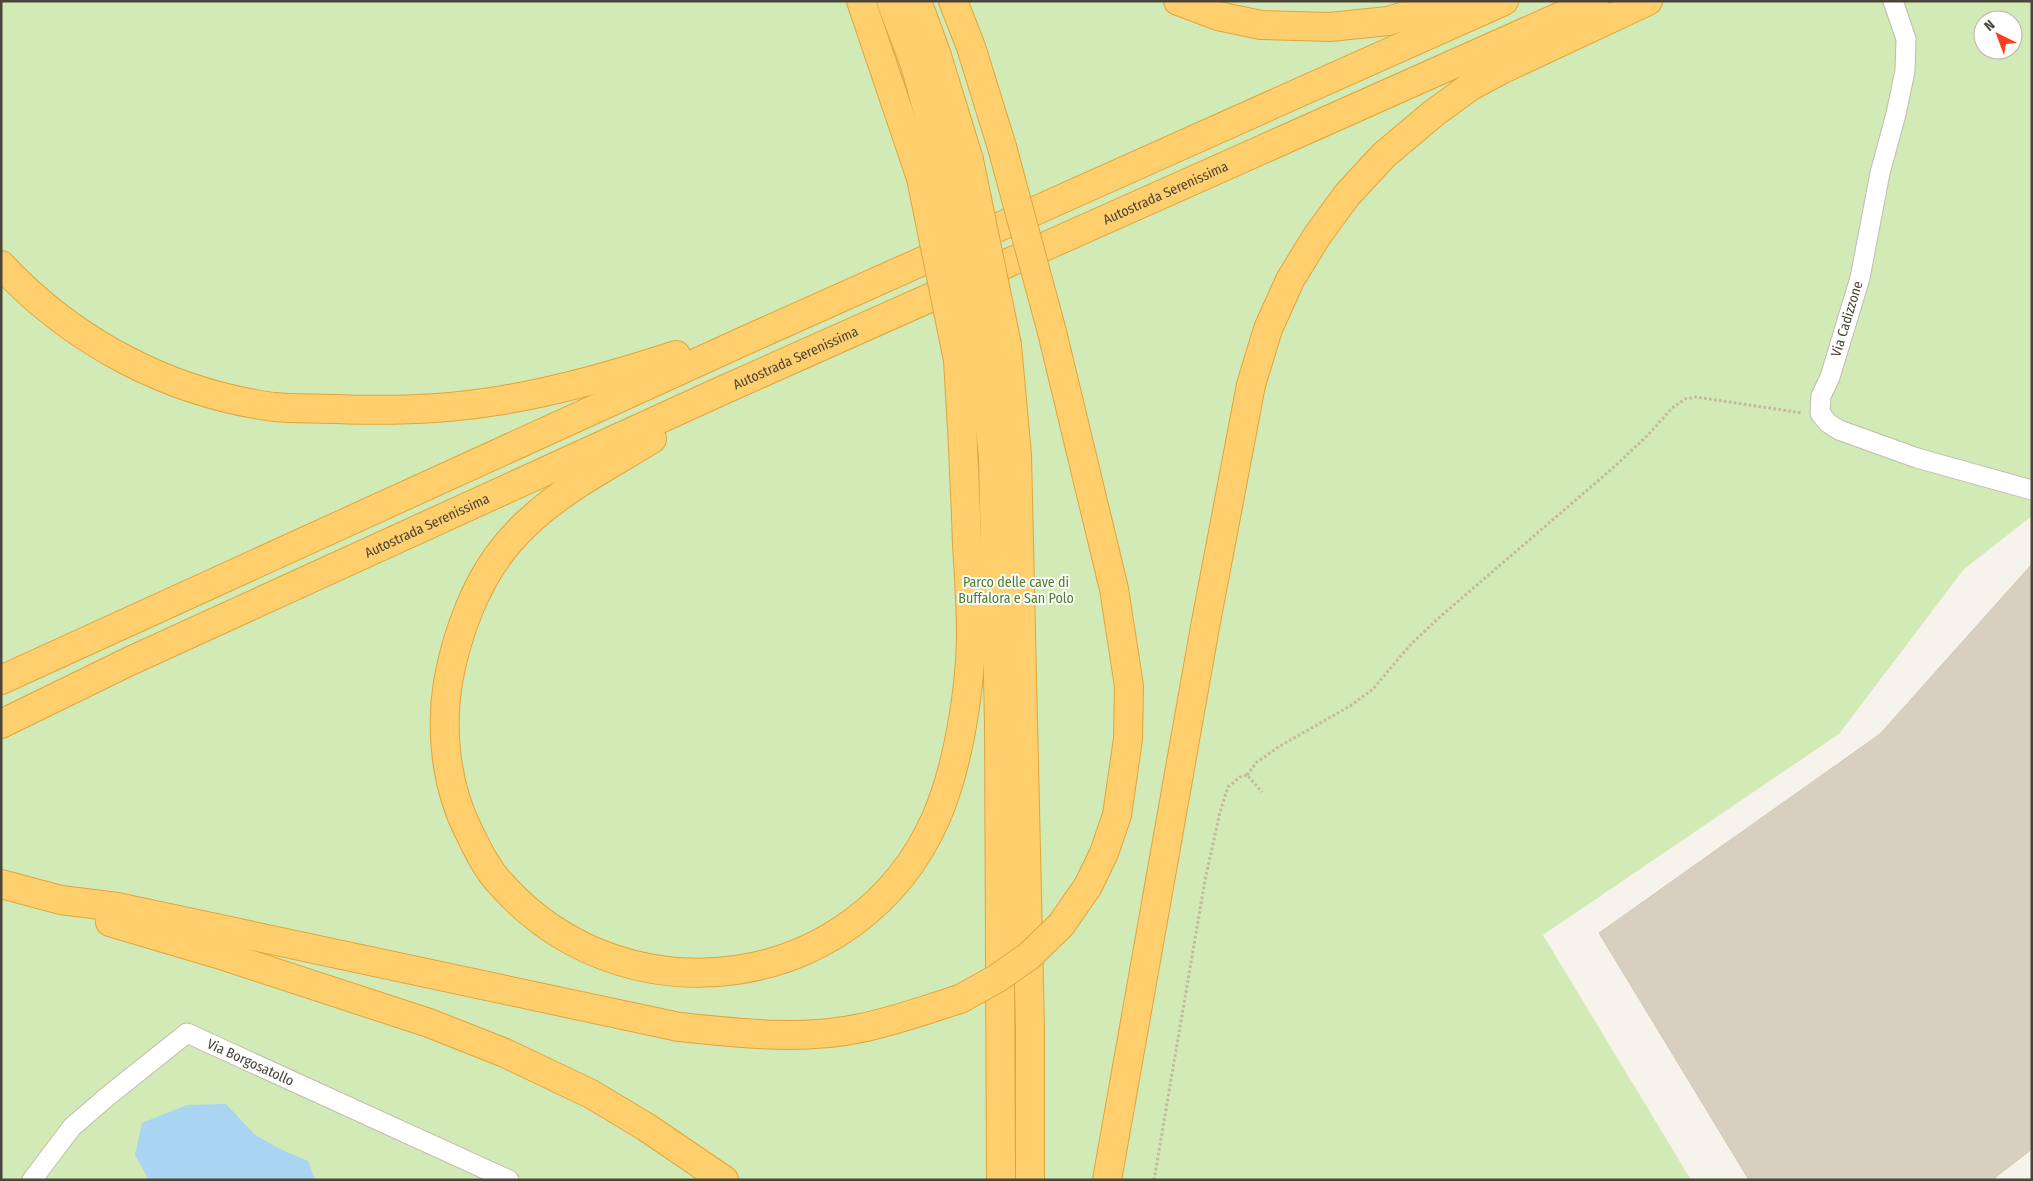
<svg xmlns="http://www.w3.org/2000/svg" width="2033" height="1181" font-family="'Fira Sans Condensed',sans-serif">
  <rect width="100%" height="100%" fill="#f6f3ec"/>
  <path fill="#d2eab5" fill-rule="evenodd" d="M1,1H2032V516L1964,569L1839,734L1543,935L1691,1180H1ZM1983,20H2013V50H1983Z"/>
  <path fill="#a9d4f2" d="M226,1104L255,1135L282,1150L308,1161L315,1180H149L135,1155L142,1123L187,1105Z"/>
  <path fill="#d8cfc1" stroke="#d3c7b4" d="M2032,564V1149L1992,1180H1749L1599,933L1880,734Z"/>
  <g fill="none" stroke-linecap="round" stroke-linejoin="round">
    <g stroke="#c2bbae" stroke-width="21">
      <g id="street">
        <path d="M1893,1L1906,39L1905,71L1896,114L1880,173L1860,278L1830,377L1821,396L1820,413L1828,423L1839,430L1917,458L2032,490"/>
        <path id="s1" d="M32,1180L72,1127L108,1096L187,1033L509,1180"/>
      </g>
    </g>
    <g stroke="#e0a43c" stroke-width="30">
      <g id="highway">
        <path d="M861,1L921,178"/>
        <path d="M891,1L915,65L944,169"/>
        <path d="M917,1L936,53L969,160"/>
        <path d="M953,1L971,47L1002,147"/>
        <path d="M1178,1L1218,16L1261,25L1330,27L1388,21L1453,1"/>
        <path d="M1,265C73,342 169,393 274,407C294,409 315,408 335,409C386,411 439,410 490,402C553,393 615,375 676,355"/>
        <path d="M1052,332L1114,589L1129,686L1128,739L1117,815L1104,853L1088,886L1061,925"/>
        <path d="M1007,345L1017,455L1030,1028V1180"/>
        <path d="M982,353L993,457L999,723L1001,1180"/>
        <path d="M652,439C602,470 548,496 509,542C476,580 457,633 448,682C440,731 446,787 469,832C478,850 487,870 501,884C627,1026 859,993 936,818C958,767 970,693 971,637C971,606 969,575 967,545C965,483 962,422 958,360"/>
        <path d="M1,680L744,341L1504,1"/>
        <path id="s2" d="M1,724L130,661L721,391L1595,1"/>
        <path d="M1,884L61,900L117,907L679,1027C739,1033 801,1041 861,1028C895,1021 928,1009 960,999"/>
        <path d="M110,922L218,954L429,1023L505,1053L591,1094L646,1127L724,1180"/>
        <path d="M1107,1180L1205,627L1251,385L1268,329L1290,280L1317,236L1347,195L1384,155L1434,113L1471,86L1503,69L1648,1"/>
      </g>
    </g>
    <path stroke="#c4b79f" stroke-width="3" stroke-dasharray="2.5 2.5" stroke-linecap="butt" d="M1247,775L1257,762L1280,746L1350,706L1373,689L1411,644L1441,616L1614,467L1649,434L1672,408L1685,399L1696,397L1802,413
      M1154,1180L1205,880L1220,812L1228,787L1240,777L1247,775L1262,792"/>
    <use href="#street" stroke="#fff" stroke-width="19"/>
    <use href="#highway" stroke="#ffcf6e" stroke-width="28"/>
    <g stroke="#e0a43c" stroke-width="30" stroke-linecap="butt">
      <path id="highway-bridge" d="M1002,147L1052,332
        M969,160L1007,345
        M944,169L982,353
        M921,178L958,360
        M960,999L996,979L1029,956L1061,925"/>
    </g>
    <use href="#highway-bridge" stroke="#ffcf6e" stroke-width="28"/>
  </g>
  <g text-anchor="middle" dominant-baseline="central" stroke-width="4" stroke-linejoin="round" paint-order="stroke">
    <g font-size="14" fill="#4b4439" stroke="#fff">
      <text stroke="none"><textPath href="#s2" startOffset="1280">Autostrada Serenissima</textPath></text>
      <text transform="translate(1847 319) rotate(-73)">Via Cadizzone</text>
      <text stroke="none"><textPath href="#s2" startOffset="875">Autostrada Serenissima</textPath></text>
      <text stroke="none"><textPath href="#s2" startOffset="470">Autostrada Serenissima</textPath></text>
      <text stroke="none"><textPath href="#s1" startOffset="285">Via Borgosatollo</textPath></text>
    </g>
    <g font-size="14" fill="#4a7f2a" stroke="#fff">
      <text x="1016" y="582">Parco delle cave di<tspan x="1016" dy="16">Buffalora e San Polo</tspan></text>
    </g>
  </g>
  <rect width="2033" height="1181" fill="none" stroke="#4b4439" stroke-width="5"/>
  <g transform="translate(1998 35) rotate(318)"><circle r="24" fill="#ffffff" stroke="#b7b4b0"/>
  <path d="M0-4L9 19L0 12L-9 19Z" fill="#fc3f1d"/>
  <text y="-8" font-size="14" font-weight="bold" text-anchor="middle" fill="#4b4439">N</text>
  </g>
</svg>
